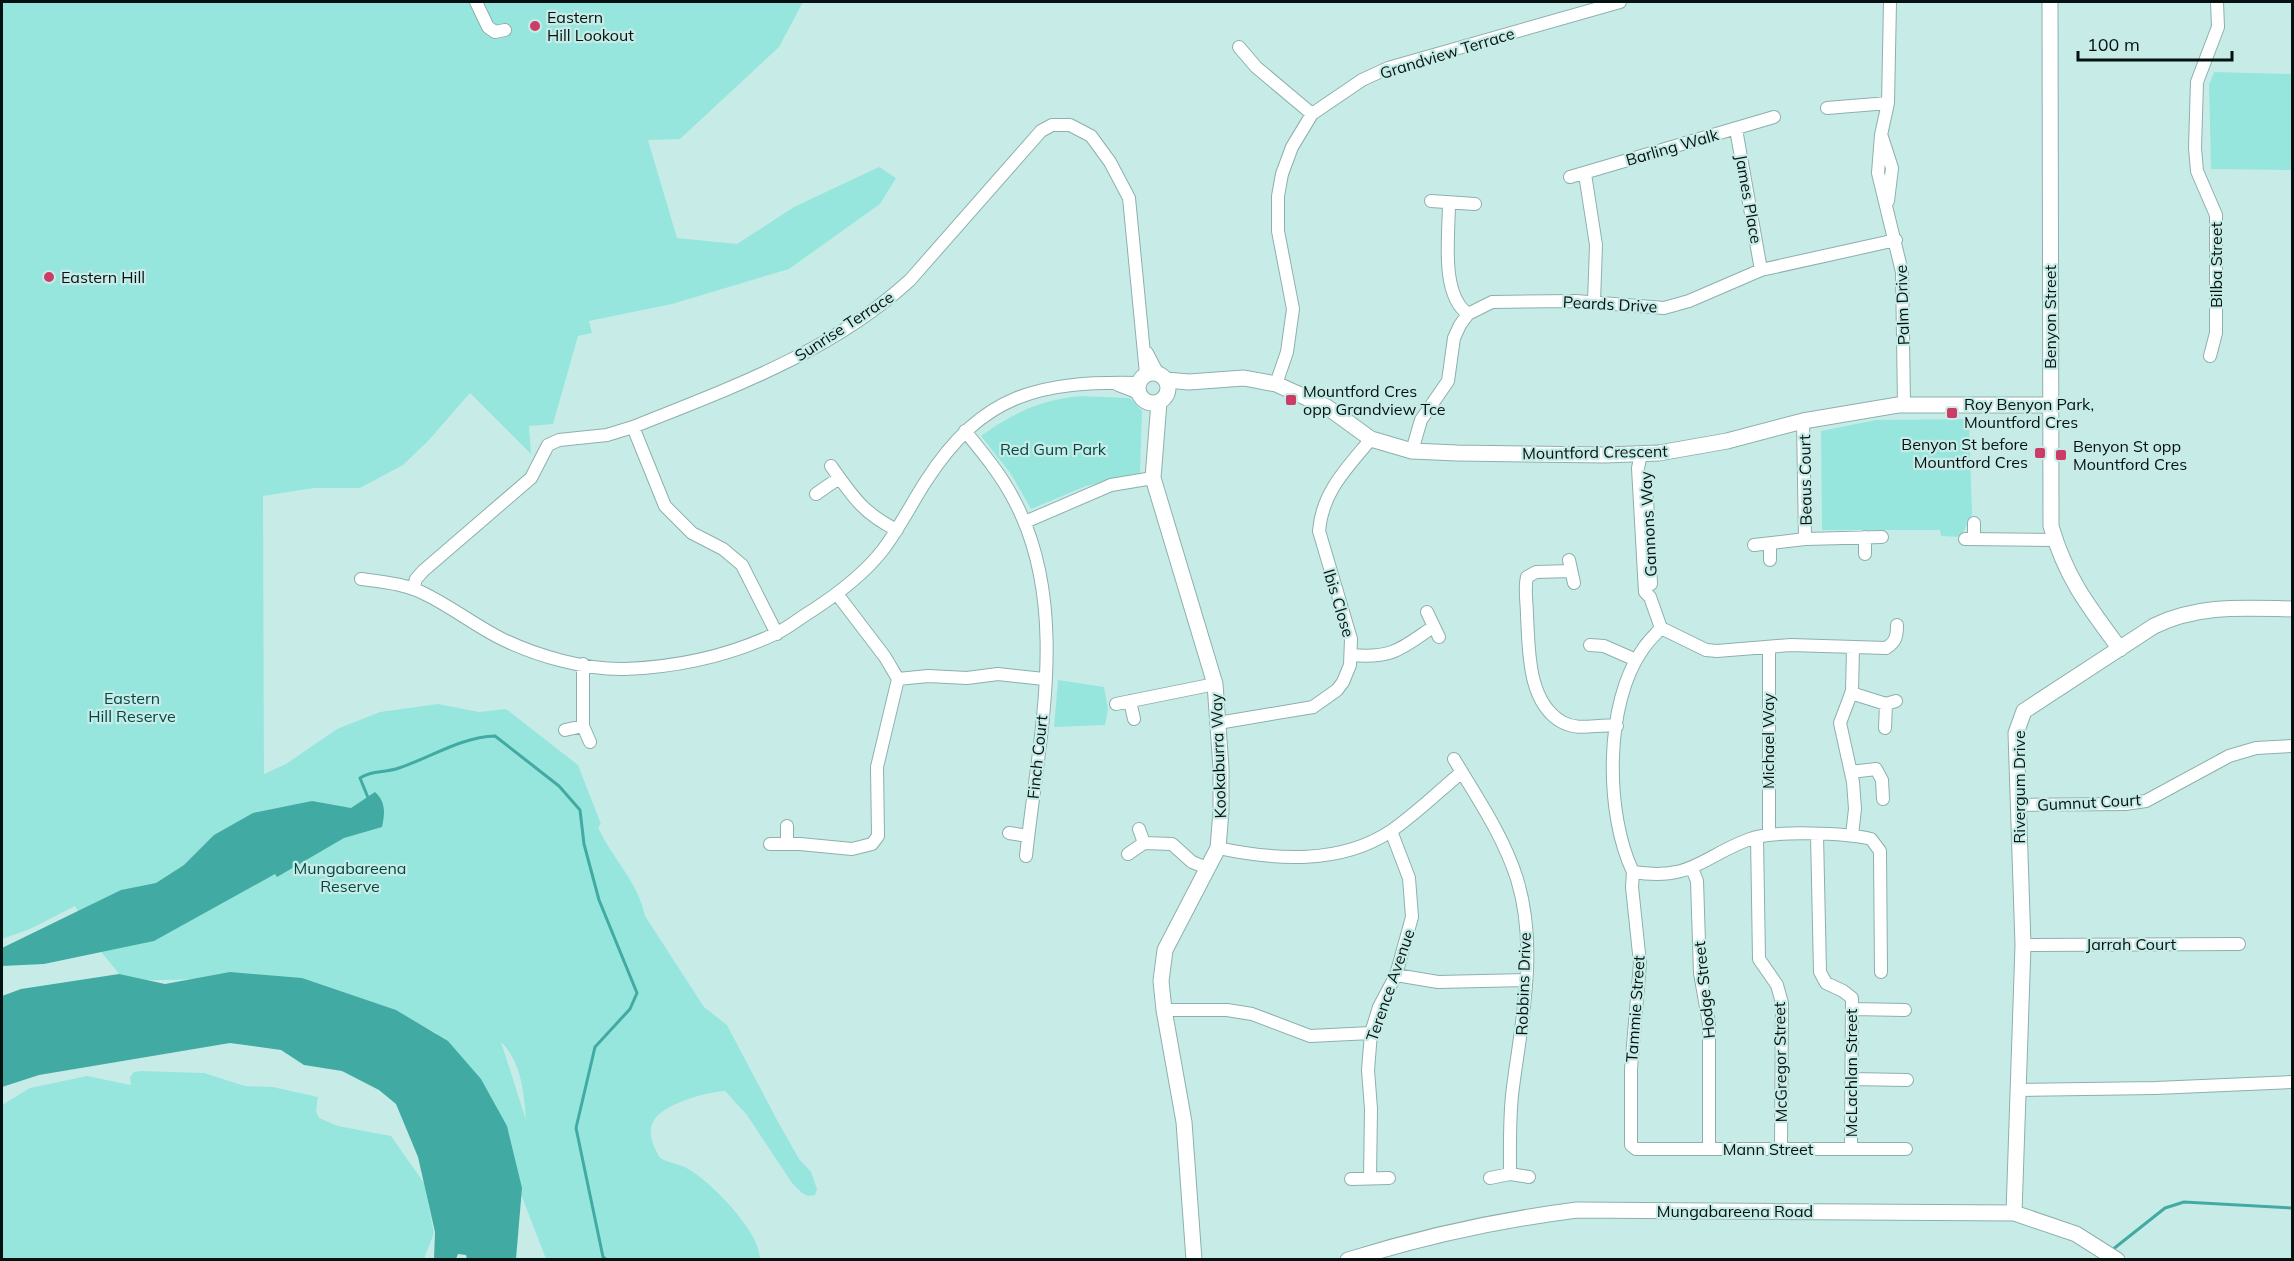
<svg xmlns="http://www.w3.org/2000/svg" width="2294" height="1261" font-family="Mulish,sans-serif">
  <rect width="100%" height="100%" fill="#c7ece7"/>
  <path fill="#97e6de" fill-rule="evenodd" d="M2,2H803L779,47L680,139L648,140L677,238L737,244L794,207L879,167L896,178L880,204L789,269L672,304L589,321L592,333L578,336L553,424L529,426L531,454L470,393L428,441L403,465L360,488H314L263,496L264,774L286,764L337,729L380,712L438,704L479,712L506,709L578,765L601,824L598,827C612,859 638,881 645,916L704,1007L727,1025L777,1120L799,1159L811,1172L817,1189L815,1195L808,1196L802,1193L792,1183L747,1115L725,1091C706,1092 662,1104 653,1122C647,1133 654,1148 660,1158C669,1163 681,1164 690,1170C712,1183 761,1233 760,1259H546L482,1093L436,1033L393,1011L205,979L125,981L102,953L75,906L30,929L2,939ZM501,1042C521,1061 524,1093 526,1120Z
    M2214,72L2292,74V170L2211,169L2209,85Z
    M1081,396L1130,398L1142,411L1140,474L1086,486L1031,509L1011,474L981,436C1012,413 1043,399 1081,396Z
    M1969,419L1972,514L1961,537L1941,536L1940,530H1822L1821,431L1876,420Z
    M1058,680L1104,687L1108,709L1105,725L1054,727Z
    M141,1071L204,1073L245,1086L273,1087L318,1097L316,1111L319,1118L338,1126L391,1136L424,1183L434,1233L424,1259H2V1105L30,1088L87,1076L131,1085L130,1077L134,1072Z"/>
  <path fill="#41aba3" d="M375,792C386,802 385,813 382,827L344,838L277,877L275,874L154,941L44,964L2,966V948L121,890L156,883L184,865L214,835L253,813L312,801L351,808Z
    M230,972L302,978L396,1010L448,1041L481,1079L507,1126L522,1188L516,1259H467L466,1255L458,1254L456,1259H434L435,1232L418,1157L396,1104L379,1090L342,1071L304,1065L281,1050L230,1043L39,1075L2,1087V996L21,989L119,974L165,984Z"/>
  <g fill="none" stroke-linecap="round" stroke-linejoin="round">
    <path stroke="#41aba3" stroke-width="3" d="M369,800L360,778C371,770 386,773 399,768C432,757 461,737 495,736L559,786L580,810L584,844L599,900L637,993L630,1009L595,1047L576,1128L603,1257L607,1260
      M2112,1250L2165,1208L2184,1202L2292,1208"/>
    <g stroke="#8db0ac" stroke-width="14">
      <path id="minor" d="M476,2L488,27L495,32L505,30
        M1890,2L1888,103L1881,135L1878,173L1902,272L1904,404
        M1239,47L1256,67L1312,114
        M1827,108L1888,103
        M1736,129L1761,270
        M1882,137L1892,168L1888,201
        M1585,174L1596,245L1594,302
        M1570,177L1774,117
        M1431,201L1475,204
        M1449,203C1449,235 1440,294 1468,314
        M1147,353L1158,374
        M2210,356L2216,333V215L2197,171L2195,148L2197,82L2218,27L2217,2
        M1276,384L1287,352L1293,309L1278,231V196L1282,174L1292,147L1312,114L1362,80L1388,68L1620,2
        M1118,385L1139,393
        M1803,421L1805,539
        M633,427L665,506L692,533L723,549L742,565L777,634
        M965,431C982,452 1000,473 1013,498C1072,606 1038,740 1026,856
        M1412,451L1421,420L1448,381L1454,338L1460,325L1468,314L1492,302L1576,301L1664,308L1689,301L1761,270L1896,240
        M1641,454L1638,468L1645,592L1650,597L1661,628L1706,650L1717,651L1791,645L1886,648C1896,642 1897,636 1897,625
        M831,466C852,496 864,514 897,530
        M816,494L839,478
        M1647,499L1651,584
        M1025,522L1111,485L1153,478
        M1865,537V554
        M1965,539L2055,540
        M1974,539V523
        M1754,545L1805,539L1882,537
        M1569,560L1574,583
        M1770,560V545
        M1571,571L1536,572L1527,577C1524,589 1527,603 1527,615C1529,649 1527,702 1562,722C1580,732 1598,723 1617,726
        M361,579C384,582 407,584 427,595C453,608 476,626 502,639C537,656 586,670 625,669C677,667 728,656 775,634C788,628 801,617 813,610C839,593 863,575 882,551C899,529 911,504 926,481C983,393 1039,381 1139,383
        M413,589L416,579L423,571L531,478L548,445L559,440L607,435L633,427C730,388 832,352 910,280L1041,131L1052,125H1070L1091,136L1110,162L1129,198L1146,374
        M1427,612L1439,637
        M1590,645L1604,646L1636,660
        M1351,655C1393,659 1402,648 1433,627
        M583,664V726L590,742
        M898,679L928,676L967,678L998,674L1044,679
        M1851,693L1886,704
        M1130,701L1134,719
        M1116,704L1215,684
        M1218,723L1313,707L1337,690L1343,682L1350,665L1351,639L1319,531C1322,492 1347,468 1371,439
        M1885,728L1886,704L1896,701
        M565,730L583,726
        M1454,759C1477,798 1503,835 1517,879C1538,947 1522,1019 1513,1087C1509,1116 1510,1145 1510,1174
        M1851,772L1876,769L1882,780L1883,799
        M2017,805L2125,804L2146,801L2229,756L2256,748L2292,746
        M787,826V844
        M1139,829L1144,843L1172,844L1192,862L1207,868
        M1009,833L1028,836
        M1769,835V648
        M1817,835L1820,972L1826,983L1843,991L1852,998L1851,1149
        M1852,835L1855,809L1853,782L1840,723L1852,691L1853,648
        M1757,837L1759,959L1777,985L1782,1003L1781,1149
        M770,844H800L852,849L872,844L878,836L877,767L898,679L885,657L837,594
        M1218,848C1275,860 1340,865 1391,831C1416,814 1439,791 1462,772
        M1128,854L1144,843
        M1692,868L1697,881L1700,973L1709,1024V1148
        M1633,872L1632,887L1640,963L1631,1069V1145L1636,1149H1906
        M1633,872C1693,881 1701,857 1750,839C1773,830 1847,833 1871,839L1880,851L1881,972
        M1633,872C1605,814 1604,703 1643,649C1648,641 1655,635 1661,628
        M2023,945L2239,944
        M1396,975L1438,982L1526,980
        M1852,1009L1905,1010
        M1164,1010H1227L1252,1014L1310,1036L1371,1033
        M1851,1079L1907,1080
        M2017,1090L2156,1088L2292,1082
        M1370,1178L1371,1109L1368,1070L1371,1033L1379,1007L1396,975L1412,917L1409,878L1391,831
        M1490,1178L1510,1174L1529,1177
        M1351,1179L1389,1178"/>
    </g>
    <g stroke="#8db0ac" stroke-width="17">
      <path id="tertiary" d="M2050,2L2051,526C2066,578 2088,606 2120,649
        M1138 388a15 15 0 1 1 30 0a15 15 0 1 1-30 0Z
        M1166,380L1189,382L1244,378L1276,384L1327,407L1371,439L1412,451L1457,453L1605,455L1659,453L1727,441L1803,421L1898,405H2050
        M1159,402L1153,478L1215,684L1221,768V811L1218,848L1165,950L1161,981L1164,1010L1184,1122L1194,1260
        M2014,1213L2023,945L2016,733L2024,711L2154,626C2199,604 2244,608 2292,609
        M1348,1260C1425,1236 1498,1220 1577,1210L2014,1213L2076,1234L2117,1260"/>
    </g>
    <use href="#minor" stroke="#fff" stroke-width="12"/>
    <use href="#tertiary" stroke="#fff" stroke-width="15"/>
  </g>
  <g fill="#cb3d66" stroke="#c7ece7" stroke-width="2">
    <circle cx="535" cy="26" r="6"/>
    <circle cx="49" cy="277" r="6"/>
    <rect x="1285" y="394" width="12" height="12" rx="3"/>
    <rect x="1946" y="407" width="12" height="12" rx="3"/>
    <rect x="2034" y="447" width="12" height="12" rx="3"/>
    <rect x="2055" y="449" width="12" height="12" rx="3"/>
  </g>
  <g text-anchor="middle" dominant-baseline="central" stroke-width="4.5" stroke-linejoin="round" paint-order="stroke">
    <g font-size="16" fill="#051211" stroke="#c7ece7" text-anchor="start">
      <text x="547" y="17">Eastern<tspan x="547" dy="18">Hill Lookout</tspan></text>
      <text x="61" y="277">Eastern Hill</text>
      <text x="1303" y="391">Mountford Cres<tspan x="1303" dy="18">opp Grandview Tce</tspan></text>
      <text x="1964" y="404">Roy Benyon Park,<tspan x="1964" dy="18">Mountford Cres</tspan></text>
      <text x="2028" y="444" text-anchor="end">Benyon St before<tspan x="2028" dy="18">Mountford Cres</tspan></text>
      <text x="2073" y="446">Benyon St opp<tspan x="2073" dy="18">Mountford Cres</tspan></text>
    </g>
    <g font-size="16" fill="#051211" stroke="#c7ece7">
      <text transform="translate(1447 53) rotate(-17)">Grandview Terrace</text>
      <text transform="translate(1672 147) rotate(-16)">Barling Walk</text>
      <text transform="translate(1749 199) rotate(80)">James Place</text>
      <text transform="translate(2216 265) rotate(-90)">Bilba Street</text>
      <text transform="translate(1610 304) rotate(3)">Peards Drive</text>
      <text transform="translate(1902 305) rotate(-92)">Palm Drive</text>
      <text transform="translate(2050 317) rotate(-90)">Benyon Street</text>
      <text transform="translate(844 326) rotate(-33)">Sunrise Terrace</text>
      <text transform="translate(1595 452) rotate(-1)">Mountford Crescent</text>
      <text transform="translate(1805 480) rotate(-91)">Beaus Court</text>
      <text transform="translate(1648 524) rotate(-93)">Gannons Way</text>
      <text transform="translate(1339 603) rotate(73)">Ibis Close</text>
      <text transform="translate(1768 741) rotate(-90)">Michael Way</text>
      <text transform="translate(1218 756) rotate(-92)">Kookaburra Way</text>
      <text transform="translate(1037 757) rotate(-84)">Finch Court</text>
      <text transform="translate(2019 787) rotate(-90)">Rivergum Drive</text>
      <text transform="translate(2089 802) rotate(-3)">Gumnut Court</text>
      <text x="2131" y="944">Jarrah Court</text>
      <text transform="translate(1523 984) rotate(-88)">Robbins Drive</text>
      <text transform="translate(1390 985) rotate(-71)">Terence Avenue</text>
      <text transform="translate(1704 990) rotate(-96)">Hodge Street</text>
      <text transform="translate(1635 1009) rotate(-86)">Tammie Street</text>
      <text transform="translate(1780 1062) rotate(-91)">McGregor Street</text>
      <text transform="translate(1851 1073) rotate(-90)">McLachlan Street</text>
      <text x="1768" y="1149">Mann Street</text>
      <text x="1735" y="1211">Mungabareena Road</text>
    </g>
    <g font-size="16" fill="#044742" stroke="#c7ece7">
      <text x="1053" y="449">Red Gum Park</text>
      <text x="132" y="698">Eastern<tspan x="132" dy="18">Hill Reserve</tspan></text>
      <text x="350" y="868">Mungabareena<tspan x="350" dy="18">Reserve</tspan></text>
    </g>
  </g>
  <rect width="2294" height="1261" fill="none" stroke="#051211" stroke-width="6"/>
  <path d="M2078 51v9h154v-9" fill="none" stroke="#051211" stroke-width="3"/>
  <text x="2087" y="51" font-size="18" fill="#051211" stroke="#c7ece7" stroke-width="4.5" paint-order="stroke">100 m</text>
</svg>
